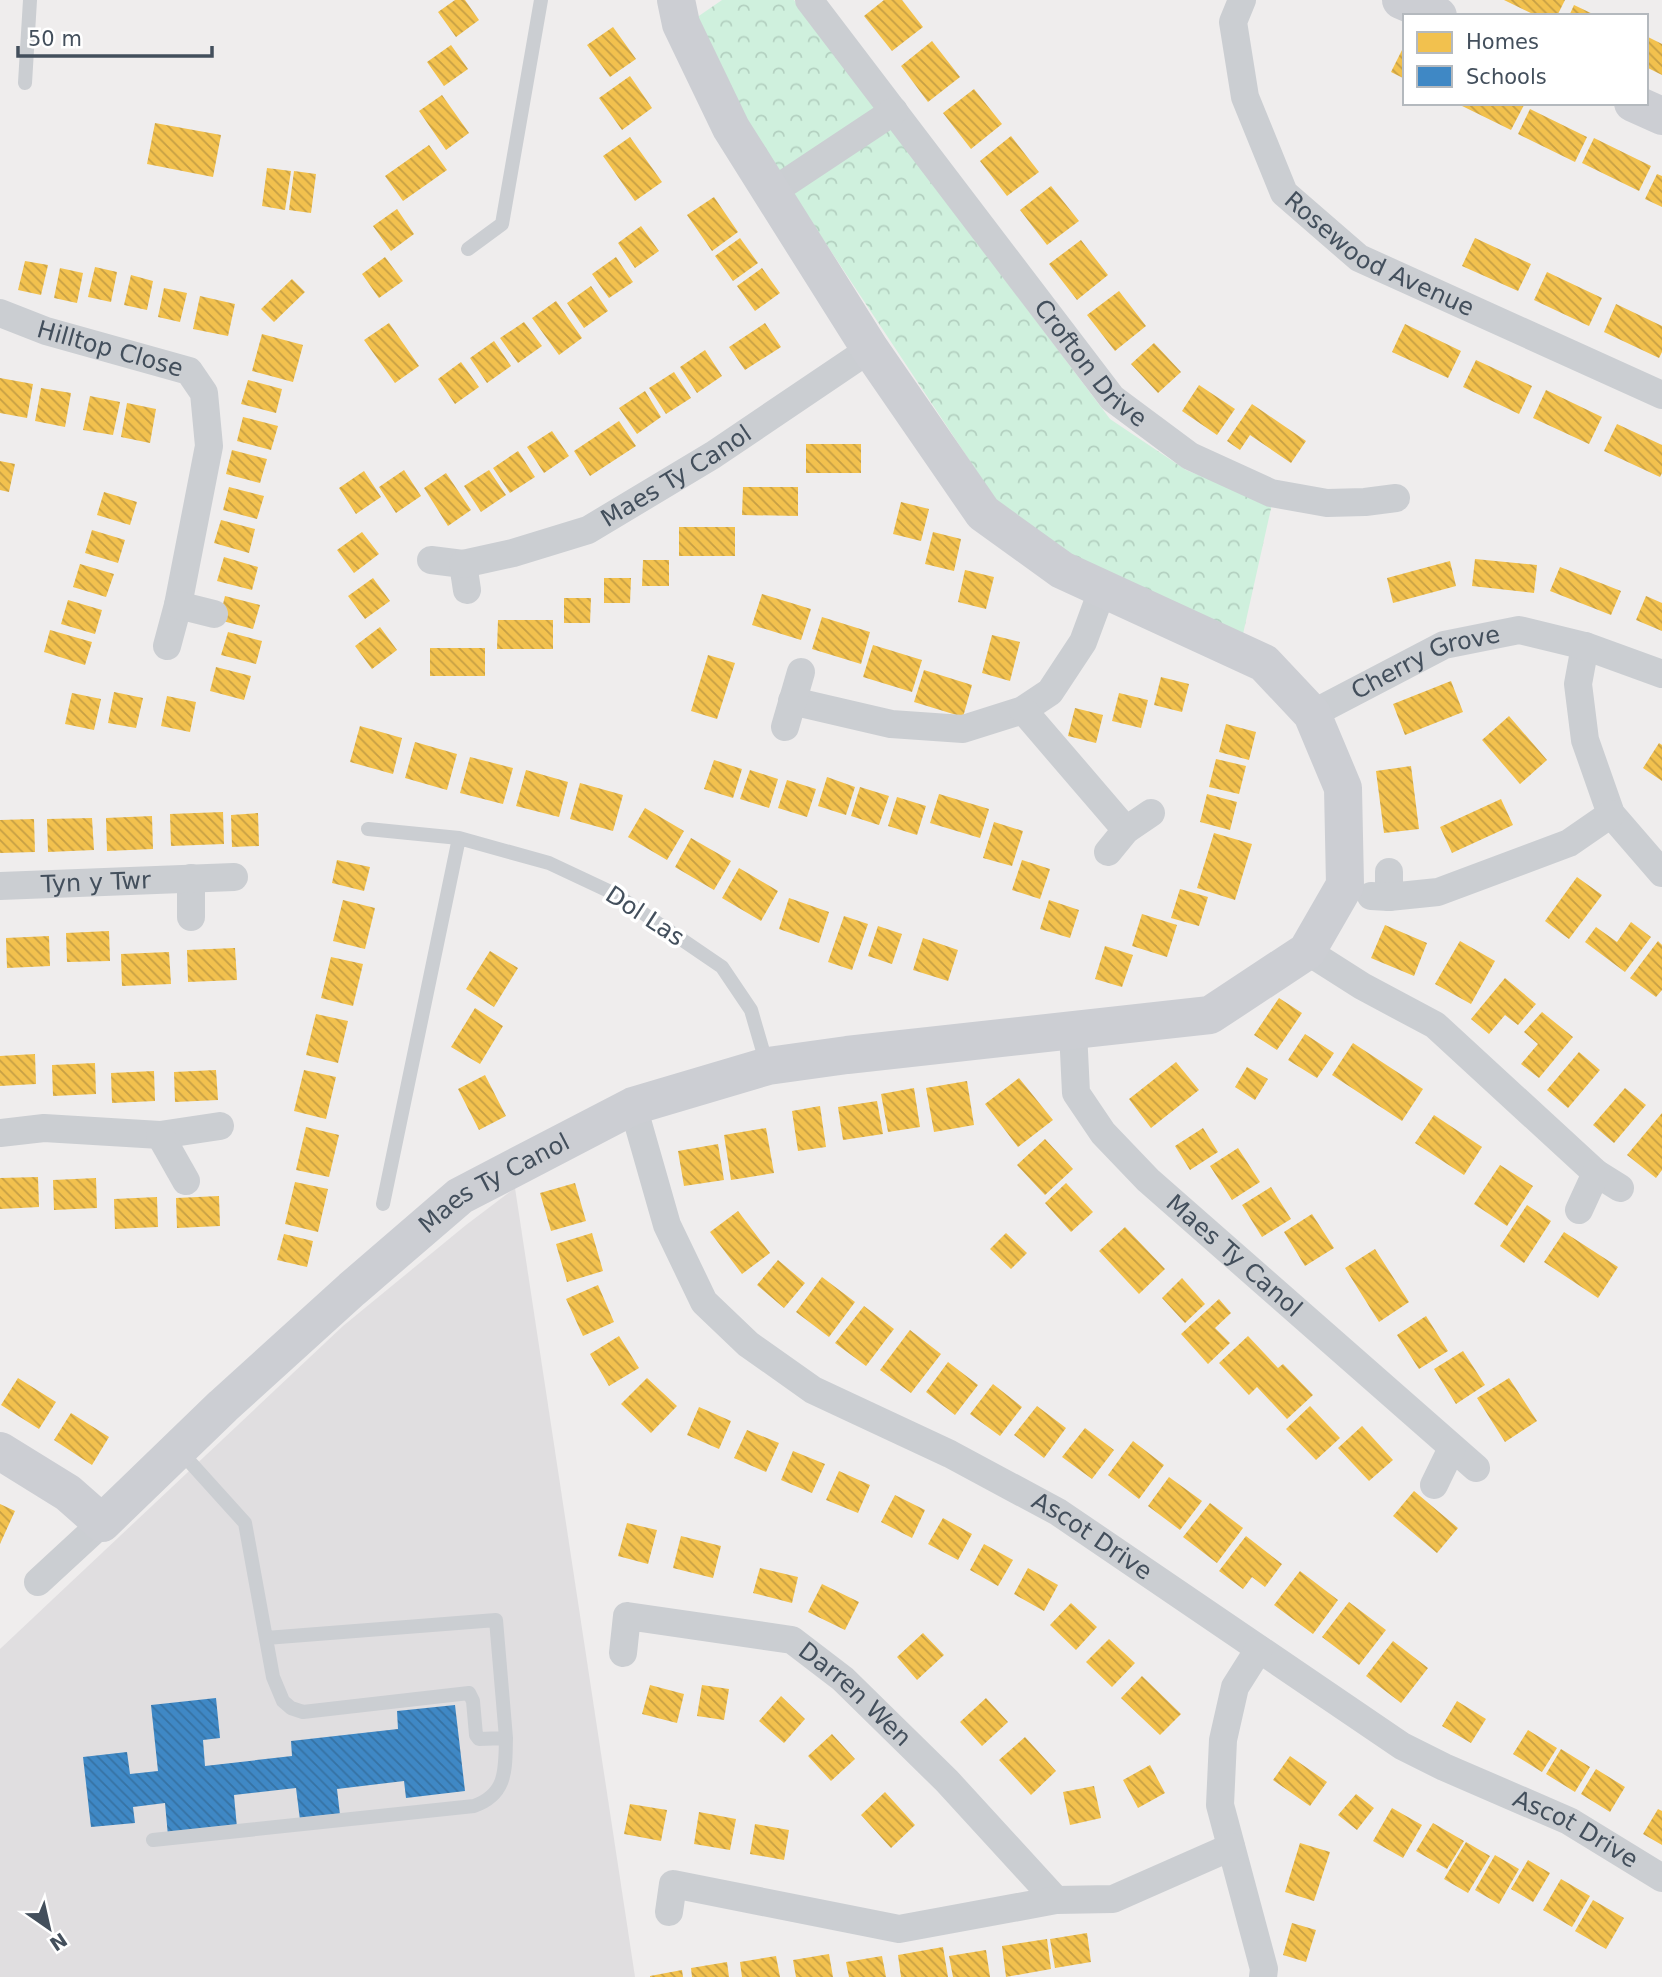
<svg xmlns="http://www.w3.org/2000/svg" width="1662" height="1977" font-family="'DejaVu Sans',sans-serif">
  <defs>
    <pattern id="park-crowns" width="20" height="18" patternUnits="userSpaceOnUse" patternTransform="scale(1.75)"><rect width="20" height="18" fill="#cff0dd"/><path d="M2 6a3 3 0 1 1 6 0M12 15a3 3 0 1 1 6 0" fill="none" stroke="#b3d0c0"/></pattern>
    <pattern id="homes-back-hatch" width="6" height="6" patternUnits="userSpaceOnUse" patternTransform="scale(1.75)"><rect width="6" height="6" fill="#f2c14e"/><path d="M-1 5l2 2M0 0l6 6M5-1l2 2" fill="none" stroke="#c69f44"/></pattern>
    <pattern id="schools-back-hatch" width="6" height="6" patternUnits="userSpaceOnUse" patternTransform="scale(1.75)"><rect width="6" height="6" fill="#3f88c5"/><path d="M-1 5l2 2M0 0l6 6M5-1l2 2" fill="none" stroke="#3672a3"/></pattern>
  </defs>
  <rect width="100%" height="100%" fill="#efeded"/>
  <path fill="#e0dee0" d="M515,1188L635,1977H0V1649L343,1326L466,1225Z"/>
  <path fill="url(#park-crowns)" d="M722,0H794L1110,419L1186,470L1272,504L1243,634L1072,561L999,505L752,132L693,20Z"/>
  <path fill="url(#homes-back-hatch)" d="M455,0H465L479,20L456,37L438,12Z
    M884,0H902L923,27L892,51L864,16Z
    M1504,0H1565L1557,16H1537Z
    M1574,5L1597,16H1569Z
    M613,27L636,59L610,77L587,45Z
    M1646,36L1662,44V75L1646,67Z
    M932,41L960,77L928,102L901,66Z
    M1405,44V79L1391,72Z
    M451,45L468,69L444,86L427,62Z
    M630,76L652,108L622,130L599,98Z
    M974,89L1002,124L971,149L943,113Z
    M442,95L469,133L446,150L419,111Z
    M1456,103H1520L1524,105L1511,130Z
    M1530,109L1587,137L1575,162L1518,134Z
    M155,123L221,135L213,177L147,164Z
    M1011,136L1039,172L1007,196L980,161Z
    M630,137L662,182L635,201L603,156Z
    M1594,138L1651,166L1639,191L1582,163Z
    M429,145L447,170L403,201L385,176Z
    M267,168L291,171L285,210L262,206Z
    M294,171L316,174L311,213L289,210Z
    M1657,174L1662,176V207L1645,199Z
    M1051,186L1079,221L1047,245L1020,210Z
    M714,197L738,232L712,251L687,215Z
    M397,209L414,234L391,251L373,226Z
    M641,226L659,251L635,268L618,243Z
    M740,238L758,263L733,281L715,256Z
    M1475,238L1531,264L1518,291L1462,266Z
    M1081,240L1108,275L1077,300L1049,264Z
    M385,257L403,281L379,298L362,274Z
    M616,257L633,282L609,298L592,274Z
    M25,261L48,265L41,295L18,290Z
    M95,267L117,272L111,302L88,297Z
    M60,268L83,273L77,303L54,298Z
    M762,268L780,293L755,311L737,286Z
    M1547,272L1602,298L1589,326L1534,300Z
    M131,275L153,281L147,310L124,305Z
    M292,279L305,292L274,322L261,309Z
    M591,286L608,311L584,328L567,303Z
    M164,288L187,293L180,322L158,317Z
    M1119,291L1146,326L1115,351L1087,315Z
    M200,296L235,304L228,336L193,329Z
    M556,301L582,338L559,355L532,318Z
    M1616,304L1662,326V352L1659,358L1604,332Z
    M524,322L542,346L518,363L500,338Z
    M389,323L419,366L395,383L364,340Z
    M765,323L781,347L745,370L729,347Z
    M1405,324L1461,351L1448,378L1392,352Z
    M262,334L303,345L293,382L252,371Z
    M494,341L511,366L487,383L470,358Z
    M1154,343L1181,372L1158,393L1131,364Z
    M705,350L722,376L697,393L680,367Z
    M1476,360L1532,386L1519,414L1463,387Z
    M461,362L479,387L455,404L438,379Z
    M674,372L691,398L666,414L649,388Z
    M0,378L33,384L27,418L0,413Z
    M248,380L282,389L276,413L241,404Z
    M1199,385L1235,409L1217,435L1182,411Z
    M41,388L71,393L65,427L35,421Z
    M1546,390L1602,417L1589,444L1533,418Z
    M645,391L661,417L637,434L619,408Z
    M90,396L120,402L113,435L83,430Z
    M127,403L156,409L150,443L121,437Z
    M1252,404L1306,441L1291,463L1250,435L1240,450L1227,441Z
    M243,417L278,426L271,450L237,441Z
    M619,421L636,446L590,476L574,451Z
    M1617,424L1662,445V473L1660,477L1604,451Z
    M552,431L569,456L544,473L527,447Z
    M806,444H861V473H806Z
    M232,450L267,459L260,483L226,474Z
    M518,451L535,477L510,493L493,468Z
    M0,461L15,464L9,492L0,490Z
    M404,470L421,496L396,513L379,487Z
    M489,470L506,495L481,512L464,486Z
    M364,471L381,497L356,514L339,488Z
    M446,473L471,510L448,526L424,488Z
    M229,487L264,496L257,519L223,510Z
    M743,487H798V516L742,515Z
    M104,492L137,502L130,525L97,515Z
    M901,502L929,509L921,541L893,534Z
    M221,520L255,529L249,553L214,543Z
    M679,527H735V556H679Z
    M92,530L125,540L118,563L85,553Z
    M362,532L379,554L354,573L337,550Z
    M933,532L961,539L954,571L925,564Z
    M224,557L258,567L252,590L217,581Z
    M1475,559L1537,565L1534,593L1472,586Z
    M643,560H669V586H642Z
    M1450,561L1456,586L1393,603L1387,578Z
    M80,564L114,574L106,597L73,587Z
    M1560,567L1621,591L1611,615L1550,591Z
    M965,570L994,577L986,609L958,602Z
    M373,578L390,601L365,619L348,596Z
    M604,578H631L630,603H604Z
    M762,594L811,609L801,640L752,625Z
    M225,596L260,605L253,629L219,620Z
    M1646,596L1662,603V631L1636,620Z
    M564,598H591L590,623H564Z
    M68,600L102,610L95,634L61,624Z
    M822,617L870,632L861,664L812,649Z
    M498,620H553V649H497Z
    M380,627L397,650L372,669L355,646Z
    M50,630L92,642L85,665L44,652Z
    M228,632L262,641L256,664L221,655Z
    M992,635L1020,642L1010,681L982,673Z
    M873,645L922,660L912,692L863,677Z
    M430,648H485V676H430Z
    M708,655L735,663L717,719L691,711Z
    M216,667L251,676L244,700L210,691Z
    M924,670L972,685L963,717L914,702Z
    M1161,677L1189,684L1182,712L1154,705Z
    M1451,681L1463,712L1405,735L1393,704Z
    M114,692L143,698L136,728L108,723Z
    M72,693L101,699L94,730L65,724Z
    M1119,693L1148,700L1141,728L1112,721Z
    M167,696L196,702L190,732L161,726Z
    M1075,708L1103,715L1096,743L1068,736Z
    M1509,716L1547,760L1520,784L1482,740Z
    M1226,724L1256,732L1249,760L1219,752Z
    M360,726L402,738L393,774L350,762Z
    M415,742L457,754L447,790L405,778Z
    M1659,743L1662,745V781L1643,768Z
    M470,757L513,768L503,804L460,793Z
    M1216,759L1246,766L1239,794L1209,787Z
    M714,760L742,769L733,798L704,789Z
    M1411,766L1419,829L1384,833L1376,771Z
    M526,770L568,782L559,817L516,806Z
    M750,770L778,779L769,808L740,799Z
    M827,777L855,787L846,815L818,806Z
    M787,780L816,789L807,817L778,808Z
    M580,783L623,795L613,831L570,819Z
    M860,787L889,796L879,825L851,816Z
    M939,794L989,809L980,838L930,823Z
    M1207,794L1237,802L1230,830L1200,822Z
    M897,797L926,806L917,835L888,826Z
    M1501,799L1513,825L1452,853L1440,827Z
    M645,808L684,831L667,860L628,837Z
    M223,812L224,844L171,846L170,814Z
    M258,813L259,846L232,847L231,815Z
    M152,816L153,849L107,851L106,818Z
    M92,818L94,850L48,852L47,819Z
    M34,819L35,852L0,853V820Z
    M994,822L1023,831L1012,866L983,858Z
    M1214,833L1252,844L1235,900L1197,888Z
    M691,838L731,861L714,890L675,867Z
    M337,860L370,867L364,891L332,883Z
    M1022,860L1050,869L1040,899L1012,890Z
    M739,868L778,891L761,921L722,898Z
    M1577,877L1602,895L1569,939L1545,921Z
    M1180,889L1208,897L1199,926L1171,918Z
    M789,898L829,912L819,943L779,929Z
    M343,900L375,908L365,949L333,941Z
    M1049,900L1079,910L1070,938L1040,929Z
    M1142,914L1177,925L1167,957L1132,946Z
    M844,916L868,924L852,970L828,962Z
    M1631,922L1651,937L1625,972L1585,942L1596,927L1617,942Z
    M1385,925L1427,943L1414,976L1371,958Z
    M878,926L902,934L892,964L868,956Z
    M109,931L110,961L67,962L66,933Z
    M49,936L50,966L7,968L6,938Z
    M923,938L958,950L948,981L913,970Z
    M1460,941L1495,961L1471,1004L1435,984Z
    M1658,941L1662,945V990L1656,997L1630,978Z
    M1105,946L1133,955L1122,987L1095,979Z
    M235,948L237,980L188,982L187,950Z
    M490,951L518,968L494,1007L466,989Z
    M169,952L171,984L122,986L121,954Z
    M331,957L363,964L353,1006L321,998Z
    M1505,978L1536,1004L1518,1025L1505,1015L1489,1034L1471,1019Z
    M1279,998L1302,1013L1277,1050L1254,1035Z
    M475,1008L503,1026L480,1064L451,1047Z
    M1542,1012L1573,1037L1539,1078L1521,1064L1538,1044L1524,1032Z
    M316,1014L348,1021L338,1063L306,1055Z
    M1305,1034L1334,1053L1317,1078L1288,1060Z
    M1353,1043L1423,1089L1402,1121L1332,1075Z
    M1579,1052L1600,1070L1568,1108L1547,1090Z
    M35,1054L36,1084L0,1086V1056Z
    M1176,1062L1199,1090L1151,1128L1129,1099Z
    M95,1063L96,1094L53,1096L52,1065Z
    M1247,1067L1268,1079L1255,1100L1235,1087Z
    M216,1070L218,1100L175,1102L174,1072Z
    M304,1070L336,1077L326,1119L294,1111Z
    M154,1071L155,1101L112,1103L111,1073Z
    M485,1075L506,1116L479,1130L458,1089Z
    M1019,1078L1053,1120L1018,1147L985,1104Z
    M967,1081L974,1125L934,1132L926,1088Z
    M914,1088L920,1127L888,1132L881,1094Z
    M1625,1088L1646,1105L1614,1143L1593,1125Z
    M877,1101L883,1134L843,1140L838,1107Z
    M820,1106L826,1147L798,1151L792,1111Z
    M1662,1113V1170L1656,1178L1627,1155Z
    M1434,1115L1482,1147L1464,1175L1415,1143Z
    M306,1127L339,1135L329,1177L296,1170Z
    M766,1128L774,1173L731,1180L724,1135Z
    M1203,1128L1218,1152L1190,1170L1175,1146Z
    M1045,1139L1073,1169L1045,1195L1017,1165Z
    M718,1144L724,1180L684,1186L678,1151Z
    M1238,1148L1260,1182L1232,1200L1210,1166Z
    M1500,1165L1533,1186L1507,1226L1474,1204Z
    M38,1177L39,1207L0,1209V1178Z
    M96,1178L97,1208L54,1210L53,1180Z
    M295,1182L328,1189L318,1232L285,1224Z
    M575,1183L586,1221L551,1231L540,1193Z
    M1066,1183L1093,1212L1071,1232L1045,1203Z
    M1271,1187L1291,1219L1262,1237L1242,1205Z
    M219,1196L220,1226L177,1228L176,1198Z
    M157,1197L158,1227L115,1229L114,1199Z
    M1527,1205L1551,1221L1524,1263L1500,1246Z
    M738,1211L770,1253L742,1274L710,1232Z
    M1312,1214L1334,1248L1305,1266L1284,1232Z
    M1125,1227L1165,1269L1139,1294L1099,1251Z
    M1564,1232L1618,1267L1598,1298L1544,1262Z
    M592,1233L603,1271L567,1282L556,1244Z
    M1006,1233L1027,1253L1011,1269L990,1249Z
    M284,1234L313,1241L307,1267L277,1260Z
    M1375,1249L1409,1302L1379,1322L1345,1268Z
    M778,1260L805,1283L784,1308L757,1285Z
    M822,1277L855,1302L829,1337L796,1312Z
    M1182,1278L1205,1304L1185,1323L1162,1298Z
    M598,1285L614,1322L583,1336L566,1299Z
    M1219,1299L1231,1313L1215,1328L1230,1343L1208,1364L1181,1334Z
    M864,1306L894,1329L866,1366L835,1343Z
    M1426,1316L1448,1351L1419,1369L1397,1335Z
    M910,1330L941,1354L911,1393L880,1370Z
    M619,1336L639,1368L609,1386L590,1354Z
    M1248,1336L1278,1368L1283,1364L1313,1395L1287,1419L1257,1387L1249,1395L1219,1363Z
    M1463,1351L1485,1385L1456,1404L1434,1369Z
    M948,1362L978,1385L955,1415L926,1392Z
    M18,1378L56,1402L39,1429L1,1405Z
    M647,1378L677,1406L651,1433L621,1404Z
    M1509,1378L1537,1421L1505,1442L1477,1398Z
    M993,1384L1022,1407L1000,1436L970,1414Z
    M1037,1406L1066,1428L1044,1458L1014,1435Z
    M1310,1406L1340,1438L1316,1460L1286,1429Z
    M699,1407L731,1421L719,1449L687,1435Z
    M71,1413L109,1437L92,1465L54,1440Z
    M1362,1426L1393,1460L1369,1481L1338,1448Z
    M1085,1428L1114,1450L1092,1479L1062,1457Z
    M747,1430L779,1443L766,1472L734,1458Z
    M1133,1441L1164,1465L1139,1499L1108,1475Z
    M793,1451L825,1464L812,1493L781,1480Z
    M839,1471L870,1485L858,1513L826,1500Z
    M1169,1477L1202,1501L1180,1530L1148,1506Z
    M1414,1491L1458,1528L1437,1553L1393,1516Z
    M895,1495L925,1510L912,1538L881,1522Z
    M1210,1503L1243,1528L1217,1563L1183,1537Z
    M0,1504L15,1511L0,1544Z
    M943,1518L972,1534L958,1560L928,1544Z
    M627,1523L657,1530L648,1564L618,1556Z
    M681,1536L721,1546L713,1578L673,1568Z
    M1246,1536L1282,1564L1265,1587L1252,1577L1243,1589L1219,1571Z
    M984,1544L1013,1560L998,1586L970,1570Z
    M760,1568L798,1577L792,1603L753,1593Z
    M1028,1568L1058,1585L1044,1611L1014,1594Z
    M1300,1571L1338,1600L1313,1634L1274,1605Z
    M822,1584L859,1602L845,1630L808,1612Z
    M1349,1602L1386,1630L1359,1665L1322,1637Z
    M1071,1603L1097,1627L1076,1650L1050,1625Z
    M923,1633L944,1655L917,1680L897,1657Z
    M1109,1639L1135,1663L1112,1687L1086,1662Z
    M1393,1641L1428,1668L1401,1703L1366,1676Z
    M1142,1676L1181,1714L1160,1735L1121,1698Z
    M650,1685L684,1694L677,1723L642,1714Z
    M702,1685L729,1689L724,1720L697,1716Z
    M781,1696L805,1719L784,1743L759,1721Z
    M986,1698L1008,1722L982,1746L960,1722Z
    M1457,1701L1486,1719L1471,1743L1442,1726Z
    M1528,1730L1557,1748L1542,1772L1513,1754Z
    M832,1734L855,1759L831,1781L808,1756Z
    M1025,1737L1056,1771L1031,1795L999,1760Z
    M1561,1749L1590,1767L1575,1792L1546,1774Z
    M1290,1756L1327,1782L1310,1806L1273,1780Z
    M1150,1765L1165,1793L1138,1808L1123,1780Z
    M1596,1769L1625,1787L1610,1812L1581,1794Z
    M1094,1786L1101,1818L1070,1825L1063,1792Z
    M885,1792L915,1825L891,1848L861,1815Z
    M1356,1794L1374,1808L1357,1830L1338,1815Z
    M630,1804L667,1810L661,1841L624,1834Z
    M1392,1808L1422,1825L1403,1858L1373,1841Z
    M1658,1809L1662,1811V1845L1643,1834Z
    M699,1812L736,1819L730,1850L694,1844Z
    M1433,1823L1464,1841L1447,1869L1416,1851Z
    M755,1824L789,1830L784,1860L750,1854Z
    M1466,1842L1490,1856L1468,1893L1444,1879Z
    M1300,1843L1330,1852L1314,1901L1285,1892Z
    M1495,1855L1519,1869L1499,1904L1475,1890Z
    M1528,1860L1550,1873L1533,1902L1511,1889Z
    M1561,1879L1590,1896L1572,1927L1543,1910Z
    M1593,1900L1624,1918L1606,1949L1575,1931Z
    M1292,1923L1316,1930L1306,1962L1283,1955Z
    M1087,1933L1091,1962L1055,1968L1050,1939Z
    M1047,1939L1051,1969L1006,1977L1002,1946Z
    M943,1947L948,1977H901L898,1955Z
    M986,1950L990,1977H953L949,1956Z
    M829,1954L833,1977H796L793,1960Z
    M776,1956L780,1977H742L740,1962Z
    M882,1956L886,1977H849L846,1962Z
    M727,1962L729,1977H692L691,1968Z
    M682,1970L683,1977H650V1976Z"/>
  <path fill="url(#schools-back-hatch)" d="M216,1698L220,1738L203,1740L205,1766L292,1756L291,1741L398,1729L397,1711L455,1705L465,1791L406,1798L404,1781L337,1789L340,1815L300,1820L296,1788L234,1795L237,1828L168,1836L165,1803L133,1807L135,1823L91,1827L83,1757L127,1752L130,1774L158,1771L151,1705Z"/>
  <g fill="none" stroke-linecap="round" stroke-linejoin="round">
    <path stroke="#cbced2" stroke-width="14" d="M25,83L30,0
      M468,249L502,224L541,0
      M368,829L459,838L549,863L615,894L722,967L751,1010L767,1065
      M383,1204L459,838
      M266,1638L496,1620L506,1738
      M153,1840L474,1806C508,1794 505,1768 506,1738L479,1739L476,1735L473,1701L469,1693L303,1712L291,1708L283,1701L273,1677L245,1523L180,1451"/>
    <g stroke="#cbced2" stroke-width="28">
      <path id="s1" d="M809,0L1112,398L1190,456L1271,493L1327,503L1365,502L1396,498"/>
      <path id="s2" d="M1242,0L1233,22L1245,97L1284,193L1359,258L1662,395"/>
      <path d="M772,192L894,111"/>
      <path id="s3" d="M0,313L46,331L189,371L204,393L209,446L178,605L167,646"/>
      <path d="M431,560L463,564L467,590"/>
      <path id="s4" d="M463,564L513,553L588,530L713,455L870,349"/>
      <path d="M178,605L214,614"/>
      <path d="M1585,646L1578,684L1585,740L1611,814L1662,873"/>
      <path d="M792,701L891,724L963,729L1023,710L1050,692L1083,642L1103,588"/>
      <path d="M1023,710L1126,830"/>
      <path id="s5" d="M1312,714L1444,645L1519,630L1585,646L1662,674"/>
      <path d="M785,727L801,672"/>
      <path d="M1108,852L1126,830L1151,813"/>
      <path d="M1389,872V897"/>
      <path d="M191,878V917"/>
      <path id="s6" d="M0,886L234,877"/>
      <path d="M1371,896L1389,897L1438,892L1569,843L1611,814"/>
      <path d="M1307,951L1362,986L1435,1025L1596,1173L1620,1188"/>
      <path id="s7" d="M1073,1031L1076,1093L1103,1133L1148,1180L1476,1468"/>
      <path id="s8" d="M633,1106L667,1225L704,1302L748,1344L813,1390L950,1454L1058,1512L1402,1746L1444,1767L1569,1821L1662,1878"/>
      <path d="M0,1133L44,1128L160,1135L220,1126"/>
      <path d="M160,1135L186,1181"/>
      <path d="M1579,1210L1596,1173"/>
      <path d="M1434,1485L1452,1448"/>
      <path d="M38,1582L102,1523"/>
      <path d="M1259,1649L1235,1687L1223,1740L1220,1805L1264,1969L1263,1977"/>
      <path id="s9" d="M623,1653L627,1616L792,1640L843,1679L947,1781L1056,1900"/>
      <path d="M669,1912L673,1884L899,1929L1056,1900L1113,1899L1231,1847"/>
    </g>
    <g stroke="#ccced3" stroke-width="38">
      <path d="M1401,0L1438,16"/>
      <path d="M1633,103L1662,116"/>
      <path id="s10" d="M0,1451L68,1493L102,1523L223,1406L352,1289L460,1196L633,1106L768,1066L847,1055L1210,1015L1307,951L1345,885L1343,788L1312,714L1264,663L1062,570L983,513L870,349L731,128L681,24L676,0"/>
    </g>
  </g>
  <g text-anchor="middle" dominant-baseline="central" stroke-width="7" stroke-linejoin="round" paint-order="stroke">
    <g font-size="24" fill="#434f5c" stroke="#fff">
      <text stroke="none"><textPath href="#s2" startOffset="318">Rosewood Avenue</textPath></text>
      <text stroke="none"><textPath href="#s3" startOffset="116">Hilltop Close</textPath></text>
      <text stroke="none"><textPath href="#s1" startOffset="460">Crofton Drive</textPath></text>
      <text stroke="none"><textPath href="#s4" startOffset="233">Maes Ty Canol</textPath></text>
      <text stroke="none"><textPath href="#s5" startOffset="126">Cherry Grove</textPath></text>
      <text stroke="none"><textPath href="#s6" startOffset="96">Tyn y Twr</textPath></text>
      <text transform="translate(645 916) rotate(33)">Dol Las</text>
      <text stroke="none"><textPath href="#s10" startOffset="646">Maes Ty Canol</textPath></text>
      <text stroke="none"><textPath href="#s7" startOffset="290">Maes Ty Canol</textPath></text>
      <text stroke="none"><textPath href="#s8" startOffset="665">Ascot Drive</textPath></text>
      <text stroke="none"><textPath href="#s9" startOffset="287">Darren Wen</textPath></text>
      <text stroke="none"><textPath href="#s8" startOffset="1232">Ascot Drive</textPath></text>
    </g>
  </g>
  <rect x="1403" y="14" width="245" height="91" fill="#ffffff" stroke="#b4b9be" stroke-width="2"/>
  <rect x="1417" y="32" width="35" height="21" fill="#f2c14e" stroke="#b4b9be" stroke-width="2"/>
  <text x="1466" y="49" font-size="21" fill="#434f5c">Homes</text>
  <rect x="1417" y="66" width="35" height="21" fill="#3f88c5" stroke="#b4b9be" stroke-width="2"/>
  <text x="1466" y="84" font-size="21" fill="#434f5c">Schools</text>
  <g transform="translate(49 1928) rotate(146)" stroke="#ffffff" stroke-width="5" paint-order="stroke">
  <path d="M0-5L12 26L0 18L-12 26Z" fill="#434f5c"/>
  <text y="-10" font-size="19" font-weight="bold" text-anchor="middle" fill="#434f5c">N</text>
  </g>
  <path d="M18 46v10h194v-10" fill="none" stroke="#434f5c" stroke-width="3.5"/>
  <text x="28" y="46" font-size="21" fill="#434f5c" stroke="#ffffff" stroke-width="5" paint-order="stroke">50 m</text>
</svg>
